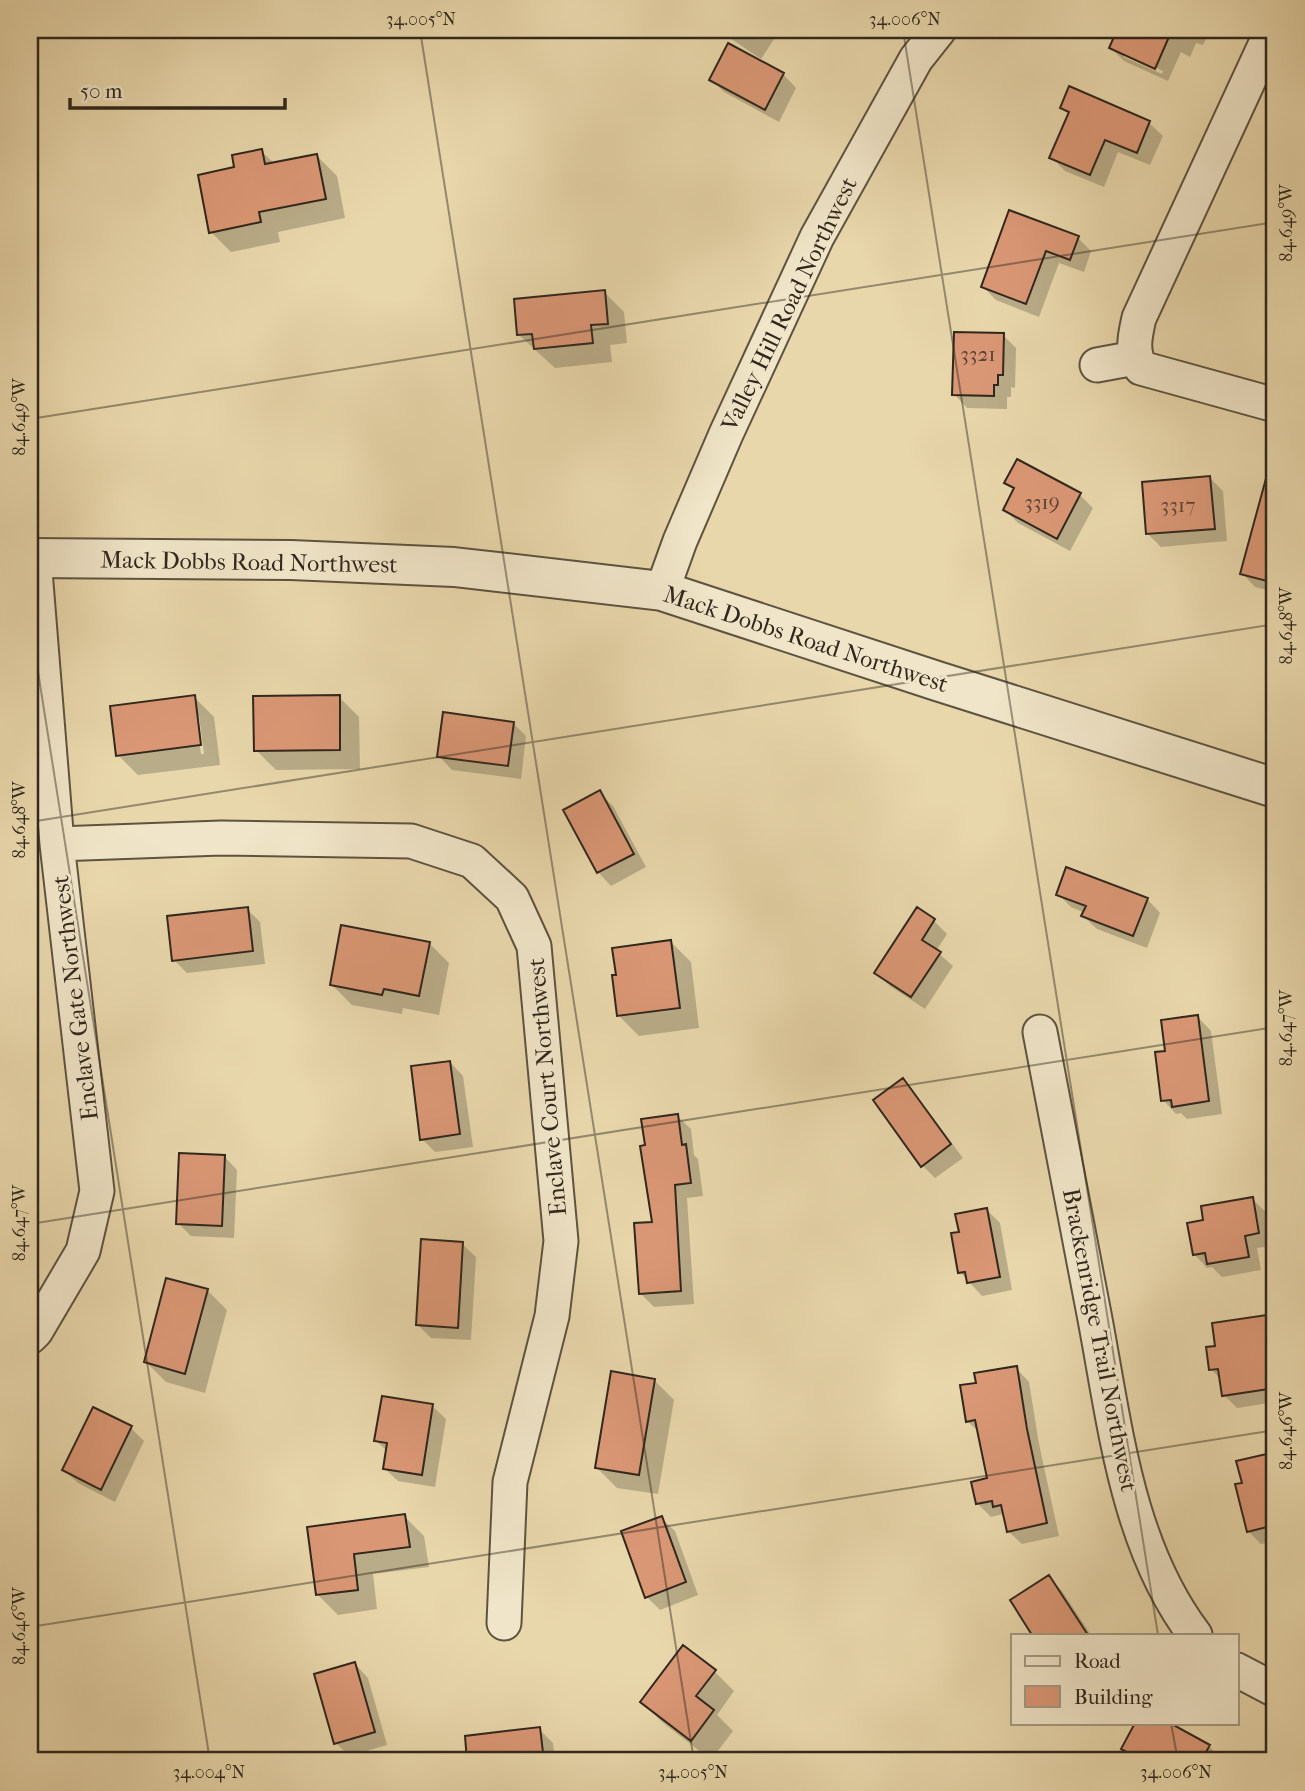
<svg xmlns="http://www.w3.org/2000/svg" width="1305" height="1791" font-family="'IM FELL French Canon',serif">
  <rect width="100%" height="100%" fill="#e8d7ab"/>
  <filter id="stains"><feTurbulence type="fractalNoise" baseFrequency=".00286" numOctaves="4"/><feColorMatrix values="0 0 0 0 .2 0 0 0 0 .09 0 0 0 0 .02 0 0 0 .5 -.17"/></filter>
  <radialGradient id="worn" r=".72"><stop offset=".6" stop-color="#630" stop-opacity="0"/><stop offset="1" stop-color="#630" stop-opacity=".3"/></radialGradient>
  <path fill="#0003" fill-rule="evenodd" d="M718,30H780L761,59Z
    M1119,30H1210L1203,45L1196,43L1190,57L1181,52L1168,81L1124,61L1111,48ZM1124,53L1163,71L1162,74L1124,57Z
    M729,45L783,74L796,88L779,122L724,92L711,79Z
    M1070,89L1149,123L1163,136L1150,165L1118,152L1104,187L1065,171L1051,157L1069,115L1062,108Z
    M261,151L275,164L317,156L337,176L345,218L278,232L280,242L231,252L211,232L236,169Z
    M1010,213L1078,238L1091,251L1084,272L1059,263L1039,317L996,300L983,287Z
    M1275,262V281L1273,279Z
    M604,292L624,312L627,343L610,345L612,362L555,368L519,335Z
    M1003,335L1016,348L1015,388L1011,387V397H1007V409L967,408L954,394Z
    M1210,478L1223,491L1227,541L1161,547L1148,534Z
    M1006,483L1080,495L1093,508L1070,551L1018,523L1005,510L1015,491Z
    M1264,493L1275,496V592L1255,587L1242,573Z
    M194,697L214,717L220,765L138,775L118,755ZM196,716H199L204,754H201Z
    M339,697L359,717L360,769L276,770L256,750Z
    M513,723L526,736L521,779L452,770L439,756Z
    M600,793L613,806L646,867L611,886L598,872L566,811Z
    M1058,894L1147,899L1160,913L1147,948L1097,929L1083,916L1085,913L1071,907Z
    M247,909L260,922L265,964L187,973L174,960Z
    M934,921L947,934L936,951L953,966L925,1009L890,986L876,973Z
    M671,942L691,962L699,1028L639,1036L619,1016Z
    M429,943L449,963L439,1015L403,1008L402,1014L352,1005L332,985Z
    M1198,1017L1211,1031L1222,1114L1187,1119L1181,1113L1176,1114L1163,1100L1167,1052Z
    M450,1062L463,1076L473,1147L435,1152L422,1139Z
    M902,1081L915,1094L963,1158L935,1178L922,1165Z
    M677,1116L691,1129L694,1155L698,1159L703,1196L687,1198L694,1304L654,1307L640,1293Z
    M224,1156L237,1170L234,1238L191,1236L178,1223Z
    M1252,1199L1266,1212L1272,1246L1257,1248L1261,1270L1222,1277L1212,1267L1207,1268L1194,1254L1205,1221Z
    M987,1210L1000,1223L1012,1290L982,1296L960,1272L961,1234Z
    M462,1244L476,1257L471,1340L431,1338L418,1325Z
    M207,1290L227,1310L205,1393L166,1382L146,1362Z
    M1273,1316L1275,1319V1402L1237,1408L1224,1395L1222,1381L1211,1369L1217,1347Z
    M1016,1368L1029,1382L1039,1444L1059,1536L1022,1544L1008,1531L1003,1514L991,1517L977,1503L989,1479L980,1433L967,1421L978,1384Z
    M654,1380L674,1400L658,1494L617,1488L597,1468Z
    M432,1406L446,1419L435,1487L398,1481L384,1468L387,1451L376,1441Z
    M131,1428L144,1441L115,1502L78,1483L64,1470Z
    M1275,1453V1541L1261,1544L1248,1531L1244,1484L1238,1462Z
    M404,1516L424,1536L429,1567L373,1574L377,1609L338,1615L318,1595L309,1529Z
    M661,1518L675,1531L698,1595L660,1610L647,1597Z
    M1049,1577L1062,1591L1091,1635H1034L1012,1601Z
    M355,1664L368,1678L387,1745L349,1756L336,1743Z
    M715,1672L734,1691L717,1715L733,1731L711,1760L662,1722L642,1702Z
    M1137,1723H1167L1209,1746L1222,1759L1221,1761H1147L1136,1755V1759L1140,1761H1136L1123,1749Z
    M539,1729L553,1743L555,1761H469L466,1737Z"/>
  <path fill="#da9775" stroke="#30271d" stroke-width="2" d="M1117,30H1172L1155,69L1109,48Z
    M728,43L784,73L765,110L709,80Z
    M1069,86L1150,121L1137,153L1105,140L1090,175L1049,158L1069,112L1060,108Z
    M262,149L265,164L317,154L326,199L259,212L261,222L209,233L198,175L234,167L232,155Z
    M1009,210L1079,236L1070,260L1046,251L1026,304L981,287Z
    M605,290L608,324L591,325L593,343L534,349L532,334L517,335L514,299Z
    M954,332L1004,333L1003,375H998V385H994V396L952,395Z
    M1017,459L1081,493L1057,539L1003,510L1014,488L1004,483Z
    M1268,471L1275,472V583L1240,574Z
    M1210,476L1215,529L1146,534L1142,482Z
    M195,695L201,745L116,756L110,706Z
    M340,695V750L254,751L253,696Z
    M443,712L514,722L508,766L437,757Z
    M600,790L634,854L597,873L563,810Z
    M1066,867L1148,898L1133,936L1081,916L1086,906L1056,895Z
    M248,907L253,951L172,961L167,916Z
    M917,907L935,919L922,940L941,952L911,997L874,973Z
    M341,925L430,942L419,996L384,989L382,995L330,985Z
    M671,940L680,1008L617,1016L612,975H616L612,948Z
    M1198,1015L1209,1101L1172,1107L1171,1100L1161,1101L1155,1052L1165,1051L1161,1020Z
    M450,1061L460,1134L420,1140L411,1066Z
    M903,1078L951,1144L921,1167L873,1100Z
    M678,1114L682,1145L686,1144L691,1183L675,1185L681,1291L639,1294L634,1223L652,1222L640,1146L645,1145L641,1119Z
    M179,1153L225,1155L222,1226L176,1224Z
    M1253,1197L1259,1233L1245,1236L1249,1257L1207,1264L1205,1253L1193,1255L1187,1223L1203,1220L1201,1206Z
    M987,1208L1000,1277L967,1283L965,1272L958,1273L951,1233L959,1232L955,1214Z
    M421,1239L463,1242L458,1328L416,1325Z
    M166,1278L208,1289L185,1374L144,1362Z
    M1274,1314L1275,1388L1222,1396L1218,1369L1209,1370L1206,1347L1215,1346L1212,1323Z
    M1017,1366L1027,1429L1047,1523L1007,1532L1001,1505L993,1507L992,1501L976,1504L971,1482L987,1478L975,1420L966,1422L960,1385L976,1383L974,1373Z
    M611,1371L655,1379L639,1475L595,1468Z
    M382,1396L433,1404L422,1475L383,1469L387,1443L374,1441Z
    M93,1407L132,1426L101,1490L62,1470Z
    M1275,1452V1525L1247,1532L1235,1484L1242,1483L1236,1461Z
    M405,1514L410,1547L354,1554L358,1590L316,1595L307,1527Z
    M662,1516L686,1582L645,1598L621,1531Z
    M1049,1575L1088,1635H1032L1010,1600Z
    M683,1645L716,1670L696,1696L714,1710L691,1741L640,1702Z
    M355,1662L375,1732L334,1744L314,1674Z
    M1135,1723H1170L1210,1745L1201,1761H1143L1121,1749Z
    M540,1727L544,1761H467L465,1736Z"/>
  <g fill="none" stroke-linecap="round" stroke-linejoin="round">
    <g stroke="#5e5340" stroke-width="37">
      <path id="minor" d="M1275,30L1267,41L1139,318C1135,336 1131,351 1141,368L1275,405
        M1097,365L1135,358
        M662,591L680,541L726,434L817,237L916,59L939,30
        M57,844L221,838L411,841L472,861L512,898L534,946L561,1241L552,1316L510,1482L504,1623
        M1040,1032C1058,1126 1076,1220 1094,1314C1115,1423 1126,1544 1195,1635
        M30,1337L36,1331L83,1251L97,1191L57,844L34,558
        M1237,1670L1275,1690"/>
    </g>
    <g stroke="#5e5340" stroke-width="42">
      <path id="tertiary" d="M30,558L291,560L454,567L662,591L937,681L1275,788"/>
    </g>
    <use href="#minor" stroke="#f0e5c8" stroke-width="33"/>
    <use href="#tertiary" stroke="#f0e5c8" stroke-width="38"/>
  </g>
  <path fill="none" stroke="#30271d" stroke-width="2" stroke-opacity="0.45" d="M420,30L694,1761M903,30L1158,1635M30,419L1275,222M30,621L210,1761M30,822L1275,624M30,1224L1275,1027M30,1627L1275,1430M1171,1723L1178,1761"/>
  <g text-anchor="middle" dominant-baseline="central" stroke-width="6" stroke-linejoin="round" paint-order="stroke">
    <g font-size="21" fill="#5a4333">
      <text x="978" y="354">3321</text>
      <text x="1042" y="502">3319</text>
      <text x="1178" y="505">3317</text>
    </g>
    <g font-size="24" fill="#30271d" stroke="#f0e5c8">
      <text transform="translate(789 304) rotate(-64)">Valley Hill Road Northwest</text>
      <text transform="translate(249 562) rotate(1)">Mack Dobbs Road Northwest</text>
      <text transform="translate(806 639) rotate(18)">Mack Dobbs Road Northwest</text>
      <text transform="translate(75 998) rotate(-97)">Enclave Gate Northwest</text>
      <text transform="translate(547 1087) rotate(-95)">Enclave Court Northwest</text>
      <text transform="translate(1100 1340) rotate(79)">Brackenridge Trail Northwest</text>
    </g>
  </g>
  <rect width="1305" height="1791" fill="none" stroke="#e8d7ab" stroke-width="77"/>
  <rect x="1011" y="1634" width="228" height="91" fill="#f0e5c8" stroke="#a39984" stroke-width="2"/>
  <rect x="1025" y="1656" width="35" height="10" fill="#f0e5c8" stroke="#a39984" stroke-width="2"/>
  <text x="1074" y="1668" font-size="21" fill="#30271d">Road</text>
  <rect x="1025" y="1686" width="35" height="21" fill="#da9775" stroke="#a39984" stroke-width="2"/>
  <text x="1074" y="1704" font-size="21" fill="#30271d">Building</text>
  <path d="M70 98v10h215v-10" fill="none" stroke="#30271d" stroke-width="3.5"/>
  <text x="80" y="98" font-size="21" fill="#30271d" stroke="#f0e5c8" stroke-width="5" paint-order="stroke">50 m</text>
  <rect x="38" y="38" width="1228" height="1714" fill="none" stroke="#30271d" stroke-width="2.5"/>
  <g font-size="18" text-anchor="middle" fill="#30271d">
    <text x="421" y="25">34.005°N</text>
    <text x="905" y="25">34.006°N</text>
    <text transform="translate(1286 223) rotate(-90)" y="6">84.649°W</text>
    <text transform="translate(19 417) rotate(-90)" y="6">84.649°W</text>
    <text transform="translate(1286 626) rotate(-90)" y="6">84.648°W</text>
    <text transform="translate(19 820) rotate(-90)" y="6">84.648°W</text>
    <text transform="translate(1286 1028) rotate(-90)" y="6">84.647°W</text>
    <text transform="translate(19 1223) rotate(-90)" y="6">84.647°W</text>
    <text transform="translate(1286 1431) rotate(-90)" y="6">84.646°W</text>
    <text transform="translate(19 1626) rotate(-90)" y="6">84.646°W</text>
    <text x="209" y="1778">34.004°N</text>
    <text x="693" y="1778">34.005°N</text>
    <text x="1176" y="1778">34.006°N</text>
  </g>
  <rect width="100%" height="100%" filter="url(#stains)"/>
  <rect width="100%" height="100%" fill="url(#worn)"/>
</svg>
